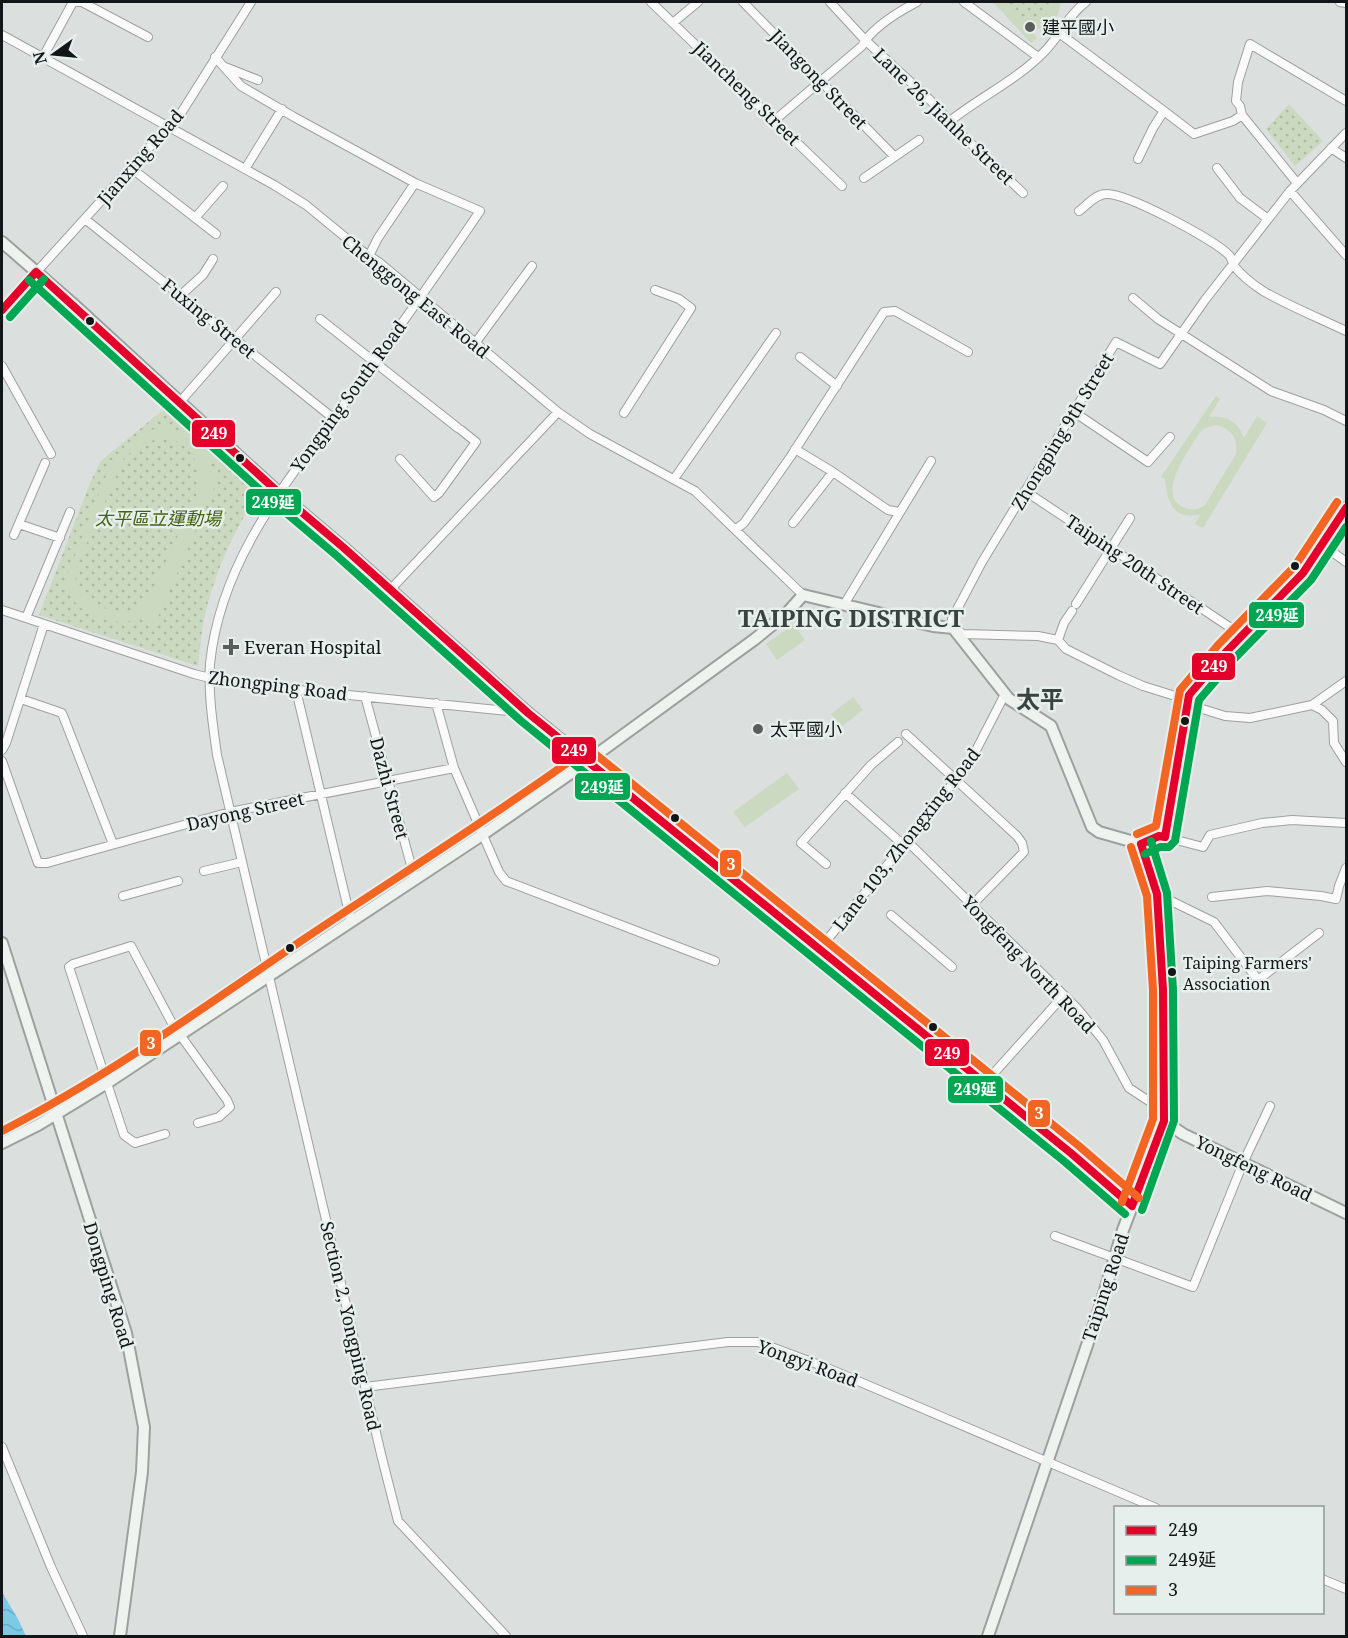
<svg xmlns="http://www.w3.org/2000/svg" width="1348" height="1638" font-family="'Noto Serif','Noto Sans TC',serif">
  <defs>
    <pattern id="green-dots" width="8" height="8" patternUnits="userSpaceOnUse" patternTransform="scale(1.5)"><rect width="8" height="8" fill="#cad9bf"/><path d="M2 2h.1M6 6h.1" fill="none" stroke="#adbaa3" stroke-width="1.8" stroke-linecap="round"/></pattern>
    <pattern id="water-waves" width="16" height="10" patternUnits="userSpaceOnUse" patternTransform="scale(1.5)"><rect width="16" height="10" fill="#7ccae5"/><path d="M0 5q4-4 8 0t8 0" fill="none" stroke="#6aadc4"/></pattern>
  </defs>
  <rect width="100%" height="100%" fill="#dbe0df"/>
  <path fill="url(#green-dots)" d="M1003,2H1052C1051,14 1038,27 1025,22C1016,19 1009,8 1003,2Z
    M1289,104L1323,141L1295,166L1266,129Z
    M168,406L258,496C235,525 213,579 205,615C201,632 200,650 198,666L39,615L90,483L100,462L109,454Z"/>
  <path fill="#cad9bf" fill-rule="evenodd" d="M993,2H1003C1009,8 1016,19 1025,22C1038,27 1051,14 1052,2H1060C1061,19 1047,29 1031,30L1037,38L1031,43Z
    M1216,396L1220,399L1209,417C1227,415 1238,421 1244,438L1257,416L1267,423L1203,528L1195,524L1201,514C1174,521 1167,503 1165,479L1161,477ZM1216,425C1232,429 1238,438 1236,454L1205,505C1198,510 1191,511 1183,507C1155,494 1190,449 1200,432L1205,428Z
    M161,427C178,427 200,439 208,455C211,460 210,467 210,473L219,477L155,624L144,617C121,629 79,618 69,592C67,588 67,582 66,578L113,458L138,434ZM154,440H170L178,442L189,450L196,462L200,488L150,595L129,612C110,611 83,606 76,584C75,581 76,574 75,570L124,458L138,446Z
    M794,624L805,640L777,660L766,644Z
    M853,697L863,710L841,727L831,714Z
    M787,773L799,789L745,827L733,812Z"/>
  <path fill="url(#water-waves)" d="M2,1592L18,1619L26,1636H2Z"/>
  <g fill="none" stroke-linecap="round" stroke-linejoin="round">
    <g stroke="#9ca09f" stroke-width="10">
      <path id="street" d="M651,2L842,186
        M743,2L894,156
        M830,2L865,40L931,101L961,134L1023,193
        M964,2L1038,57
        M1340,2L1346,3
        M674,22L698,2
        M1059,33L1164,111
        M2,35L274,185L306,205L362,251L380,263L558,412L590,434L695,491L803,595
        M43,57L73,2H82L148,37
        M215,57L241,86L294,117L415,183L480,211C434,279 386,346 338,412C281,489 220,565 210,664C208,694 213,726 217,755L381,1454L398,1521L506,1636
        M225,67L258,80
        M775,120L862,46C872,27 898,12 917,2
        M950,121C980,97 1017,80 1044,52C1060,36 1068,15 1086,2
        M1346,133L1290,191L1205,300L1160,364L1116,342L982,562L952,619L953,628L963,634L1038,636L1058,640L1066,649L1118,675L1143,686L1188,700L1196,707L1225,716L1250,718L1312,705L1322,710L1333,721L1334,743L1346,762
        M1331,148L1346,158
        M1138,159L1153,128L1164,111L1194,134L1233,121L1242,115
        M131,168L216,234
        M1217,168L1240,198L1268,219
        M245,169L282,109
        M864,178L919,140
        M1297,183L1242,115L1240,106L1236,101L1238,82L1250,44L1346,101
        M1290,191L1346,255
        M1079,211C1087,205 1096,194 1106,194C1127,193 1213,239 1229,255C1232,258 1232,264 1235,267C1242,276 1254,285 1263,291C1289,306 1319,318 1346,331
        M195,218L223,186
        M85,219L333,418
        M369,256L378,238L415,183
        M181,295L203,275L213,259
        M1133,298L1158,319L1271,391L1324,410L1346,421
        M2,310L168,127L178,118L251,2
        M320,319L458,428
        M476,342L532,266
        M800,357L837,386
        M2,366L51,454
        M180,402L276,292
        M1074,412L1148,462L1170,437
        M624,413L691,308L679,299L655,290
        M795,449L833,472L888,510L899,512
        M400,459L434,497L439,493L476,442L461,430
        M674,479L776,333
        M1025,491L1234,630L1246,632
        M793,523L833,472
        M19,524L60,538
        M736,529L744,523L791,456L884,312L895,311L968,352
        M14,535L45,463
        M1323,545L1346,562
        M390,590L558,412
        M845,603L931,461
        M1076,604L1130,518
        M2,610L194,674L230,683L528,713
        M26,618L70,512
        M1058,640L1064,623L1072,611
        M296,690L351,921
        M365,696L415,880
        M21,699L62,713L113,844
        M436,703L454,768L499,872L506,881L715,961
        M1312,705L1346,681
        M906,734L1017,836L1022,843L1024,852L972,905
        M2,750L6,743L44,624
        M2,761L38,863H47L230,812L454,768
        M845,793L899,841H907L1077,1008L1103,1040L1129,1088L1155,1105L1162,1118
        M1165,837L1203,847L1210,835L1262,823L1292,820L1346,823
        M826,864L801,843L871,765L898,742
        M204,871L242,862
        M1157,894L1214,922L1258,980L1319,933
        M123,896L178,881
        M1212,897L1267,891L1321,896L1336,899L1339,886L1346,868
        M891,915L952,967
        M819,950L970,762L1005,694
        M985,1083L1064,995
        M165,1134L135,1143L124,1135L69,967L73,964L131,946L173,1025L227,1100L230,1107L219,1117L198,1123
        M1055,1236L1193,1287L1243,1163L1270,1106
        M365,1387L728,1342H758L825,1367L1156,1508
        M2,1447L51,1567L83,1636
        M1322,1579L1346,1589"/>
    </g>
    <g stroke="#9ca09f" stroke-width="14">
      <path id="secondary" d="M2,242L72,303L279,493L344,548L528,713L1072,1154L1132,1206
        M1141,844L1159,836L1165,837L1189,695L1226,652L1303,573L1312,562L1346,508
        M2,943L126,1333L144,1427L142,1472L120,1636
        M1164,1121L1183,1134L1346,1213
        M2,1143L38,1125L107,1083L482,835L574,771L755,639L787,613L803,595L933,626L953,628L1009,699L1051,726L1092,827L1099,832L1141,844
        M988,1636L1100,1307L1123,1230L1164,1121L1163,990L1157,894L1151,880L1141,844"/>
    </g>
    <use href="#street" stroke="#fafafa" stroke-width="8"/>
    <use href="#secondary" stroke="#eff3f0" stroke-width="10"/>
    <g stroke="#e7efed" stroke-width="12">
      <path id="bus-1" d="M36,272L279,493L344,548L528,713L1072,1154L1132,1206
        M2,310L36,272
        M1141,844L1159,836L1165,837L1189,695L1226,652L1303,573L1346,508
        M1132,1206L1164,1121L1163,990L1157,894L1141,844"/>
    </g>
    <g stroke="#e7efed" stroke-width="12">
      <path id="bus-2" d="M29,280L272,501L337,556L521,721L1065,1162L1125,1214
        M10,317L44,279
        M1145,854L1160,847H1169L1175,841L1199,700L1234,659L1311,580L1346,527
        M1142,1210L1174,1121L1173,990L1167,893L1151,841"/>
    </g>
    <g stroke="#e7efed" stroke-width="12">
      <path id="bus-3" d="M594,753L1079,1146L1139,1198
        M1137,834L1156,826L1180,690L1218,645L1295,566L1337,502
        M2,1131C107,1077 203,1008 301,941C395,878 490,819 581,753
        M1122,1202L1153,1119V990L1147,896L1131,847"/>
    </g>
    <use href="#bus-1" stroke="#e4002b" stroke-width="8"/>
    <use href="#bus-2" stroke="#00a651" stroke-width="8"/>
    <use href="#bus-3" stroke="#f26522" stroke-width="8"/>
  </g>
  <g fill="#595d5c" stroke="#e7efed" stroke-width="2">
    <circle cx="1030" cy="27" r="6"/>
    <path d="M228 638h6v6h6v6h-6v6h-6v-6h-6v-6h6z"/>
    <circle cx="758" cy="729" r="6"/>
  </g>
  <g fill="#131616" stroke="#e7efed" stroke-width="2">
    <circle cx="90" cy="321" r="5"/>
    <circle cx="240" cy="458" r="5"/>
    <circle cx="1295" cy="566" r="5"/>
    <circle cx="1185" cy="721" r="5"/>
    <circle cx="675" cy="818" r="5"/>
    <circle cx="290" cy="948" r="5"/>
    <circle cx="1172" cy="972" r="5"/>
    <circle cx="933" cy="1027" r="5"/>
  </g>
  <g text-anchor="middle" dominant-baseline="central" stroke-width="5" stroke-linejoin="round" paint-order="stroke">
    <g font-size="16" fill="#131616" stroke="#e7efed" text-anchor="start">
      <text x="1183" y="963">Taiping Farmers'<tspan x="1183" dy="21">Association</tspan></text>
    </g>
    <g font-size="18" fill="#131616" stroke="#e7efed" text-anchor="start">
      <text x="1042" y="27">建平國小</text>
      <text x="244" y="647">Everan Hospital</text>
      <text x="770" y="729">太平國小</text>
    </g>
    <g font-size="18" fill="#131616" stroke="#e7efed">
      <text transform="translate(819 79) rotate(46)">Jiangong Street</text>
      <text transform="translate(747 93) rotate(44)">Jiancheng Street</text>
      <text transform="translate(944 116) rotate(44)">Lane 26, Jianhe Street</text>
      <text transform="translate(140 157) rotate(-49)">Jianxing Road</text>
      <text transform="translate(416 296) rotate(39)">Chenggong East Road</text>
      <text transform="translate(209 318) rotate(39)">Fuxing Street</text>
      <text transform="translate(348 396) rotate(-54)">Yongping South Road</text>
      <text transform="translate(1062 431) rotate(-59)">Zhongping 9th Street</text>
      <text transform="translate(1135 564) rotate(34)">Taiping 20th Street</text>
      <text transform="translate(278 685) rotate(7)">Zhongping Road</text>
      <text transform="translate(390 788) rotate(75)">Dazhi Street</text>
      <text transform="translate(245 811) rotate(-13)">Dayong Street</text>
      <text transform="translate(906 839) rotate(-52)">Lane 103, Zhongxing Road</text>
      <text transform="translate(1029 964) rotate(46)">Yongfeng North Road</text>
      <text transform="translate(1254 1168) rotate(26)">Yongfeng Road</text>
      <text transform="translate(109 1285) rotate(73)">Dongping Road</text>
      <text transform="translate(1105 1287) rotate(-72)">Taiping Road</text>
      <text transform="translate(351 1326) rotate(77)">Section 2, Yongping Road</text>
      <text transform="translate(808 1363) rotate(20)">Yongyi Road</text>
    </g>
    <g font-size="18" font-style="italic" fill="#43630d" stroke="#e7efed">
      <text x="158" y="518">太平區立運動場</text>
    </g>
    <g font-size="24" font-weight="bold" fill="#3c4240" stroke="#e7efed">
      <text x="851" y="617">TAIPING DISTRICT</text>
      <text x="1040" y="698">太平</text>
    </g>
  </g>
  <g stroke="#e7efed" stroke-width="2">
    <rect x="191" y="419" width="45" height="29" rx="6" fill="#e4002b"/>
    <rect x="245" y="488" width="57" height="28" rx="6" fill="#00a651"/>
    <rect x="1248" y="601" width="57" height="28" rx="6" fill="#00a651"/>
    <rect x="1191" y="652" width="45" height="29" rx="6" fill="#e4002b"/>
    <rect x="551" y="736" width="46" height="29" rx="6" fill="#e4002b"/>
    <rect x="574" y="772" width="57" height="29" rx="6" fill="#00a651"/>
    <rect x="719" y="849" width="23" height="29" rx="6" fill="#f26522"/>
    <rect x="139" y="1029" width="23" height="28" rx="6" fill="#f26522"/>
    <rect x="924" y="1038" width="46" height="29" rx="6" fill="#e4002b"/>
    <rect x="947" y="1075" width="57" height="29" rx="6" fill="#00a651"/>
    <rect x="1027" y="1099" width="24" height="29" rx="6" fill="#f26522"/>
  </g>
  <g font-size="16" text-anchor="middle" font-weight="bold" fill="#fff">
    <text x="214" y="439">249</text>
    <text x="273" y="508">249延</text>
    <text x="1277" y="621">249延</text>
    <text x="1214" y="672">249</text>
    <text x="574" y="756">249</text>
    <text x="602" y="793">249延</text>
    <text x="731" y="870">3</text>
    <text x="151" y="1049">3</text>
    <text x="947" y="1059">249</text>
    <text x="975" y="1095">249延</text>
    <text x="1039" y="1119">3</text>
  </g>
  <rect width="1348" height="1638" fill="none" stroke="#131616" stroke-width="6"/>
  <rect x="1114" y="1506" width="210" height="108" fill="#e7efed" stroke="#929897" stroke-width="1.5"/>
  <rect x="1126" y="1526" width="30" height="9" fill="#e4002b" stroke="#929897" stroke-width="1.5"/>
  <text x="1168" y="1536" font-size="18" fill="#131616">249</text>
  <rect x="1126" y="1556" width="30" height="9" fill="#00a651" stroke="#929897" stroke-width="1.5"/>
  <text x="1168" y="1566" font-size="18" fill="#131616">249延</text>
  <rect x="1126" y="1586" width="30" height="9" fill="#f26522" stroke="#929897" stroke-width="1.5"/>
  <text x="1168" y="1596" font-size="18" fill="#131616">3</text>
  <g transform="translate(54 54) rotate(255)" stroke="#e7efed" stroke-width="4.5" paint-order="stroke">
  <path d="M0-4.5L10 22L0 15L-10 22Z" fill="#131616"/>
  <text y="-9" font-size="16" font-weight="bold" text-anchor="middle" fill="#131616">N</text>
  </g>
</svg>
